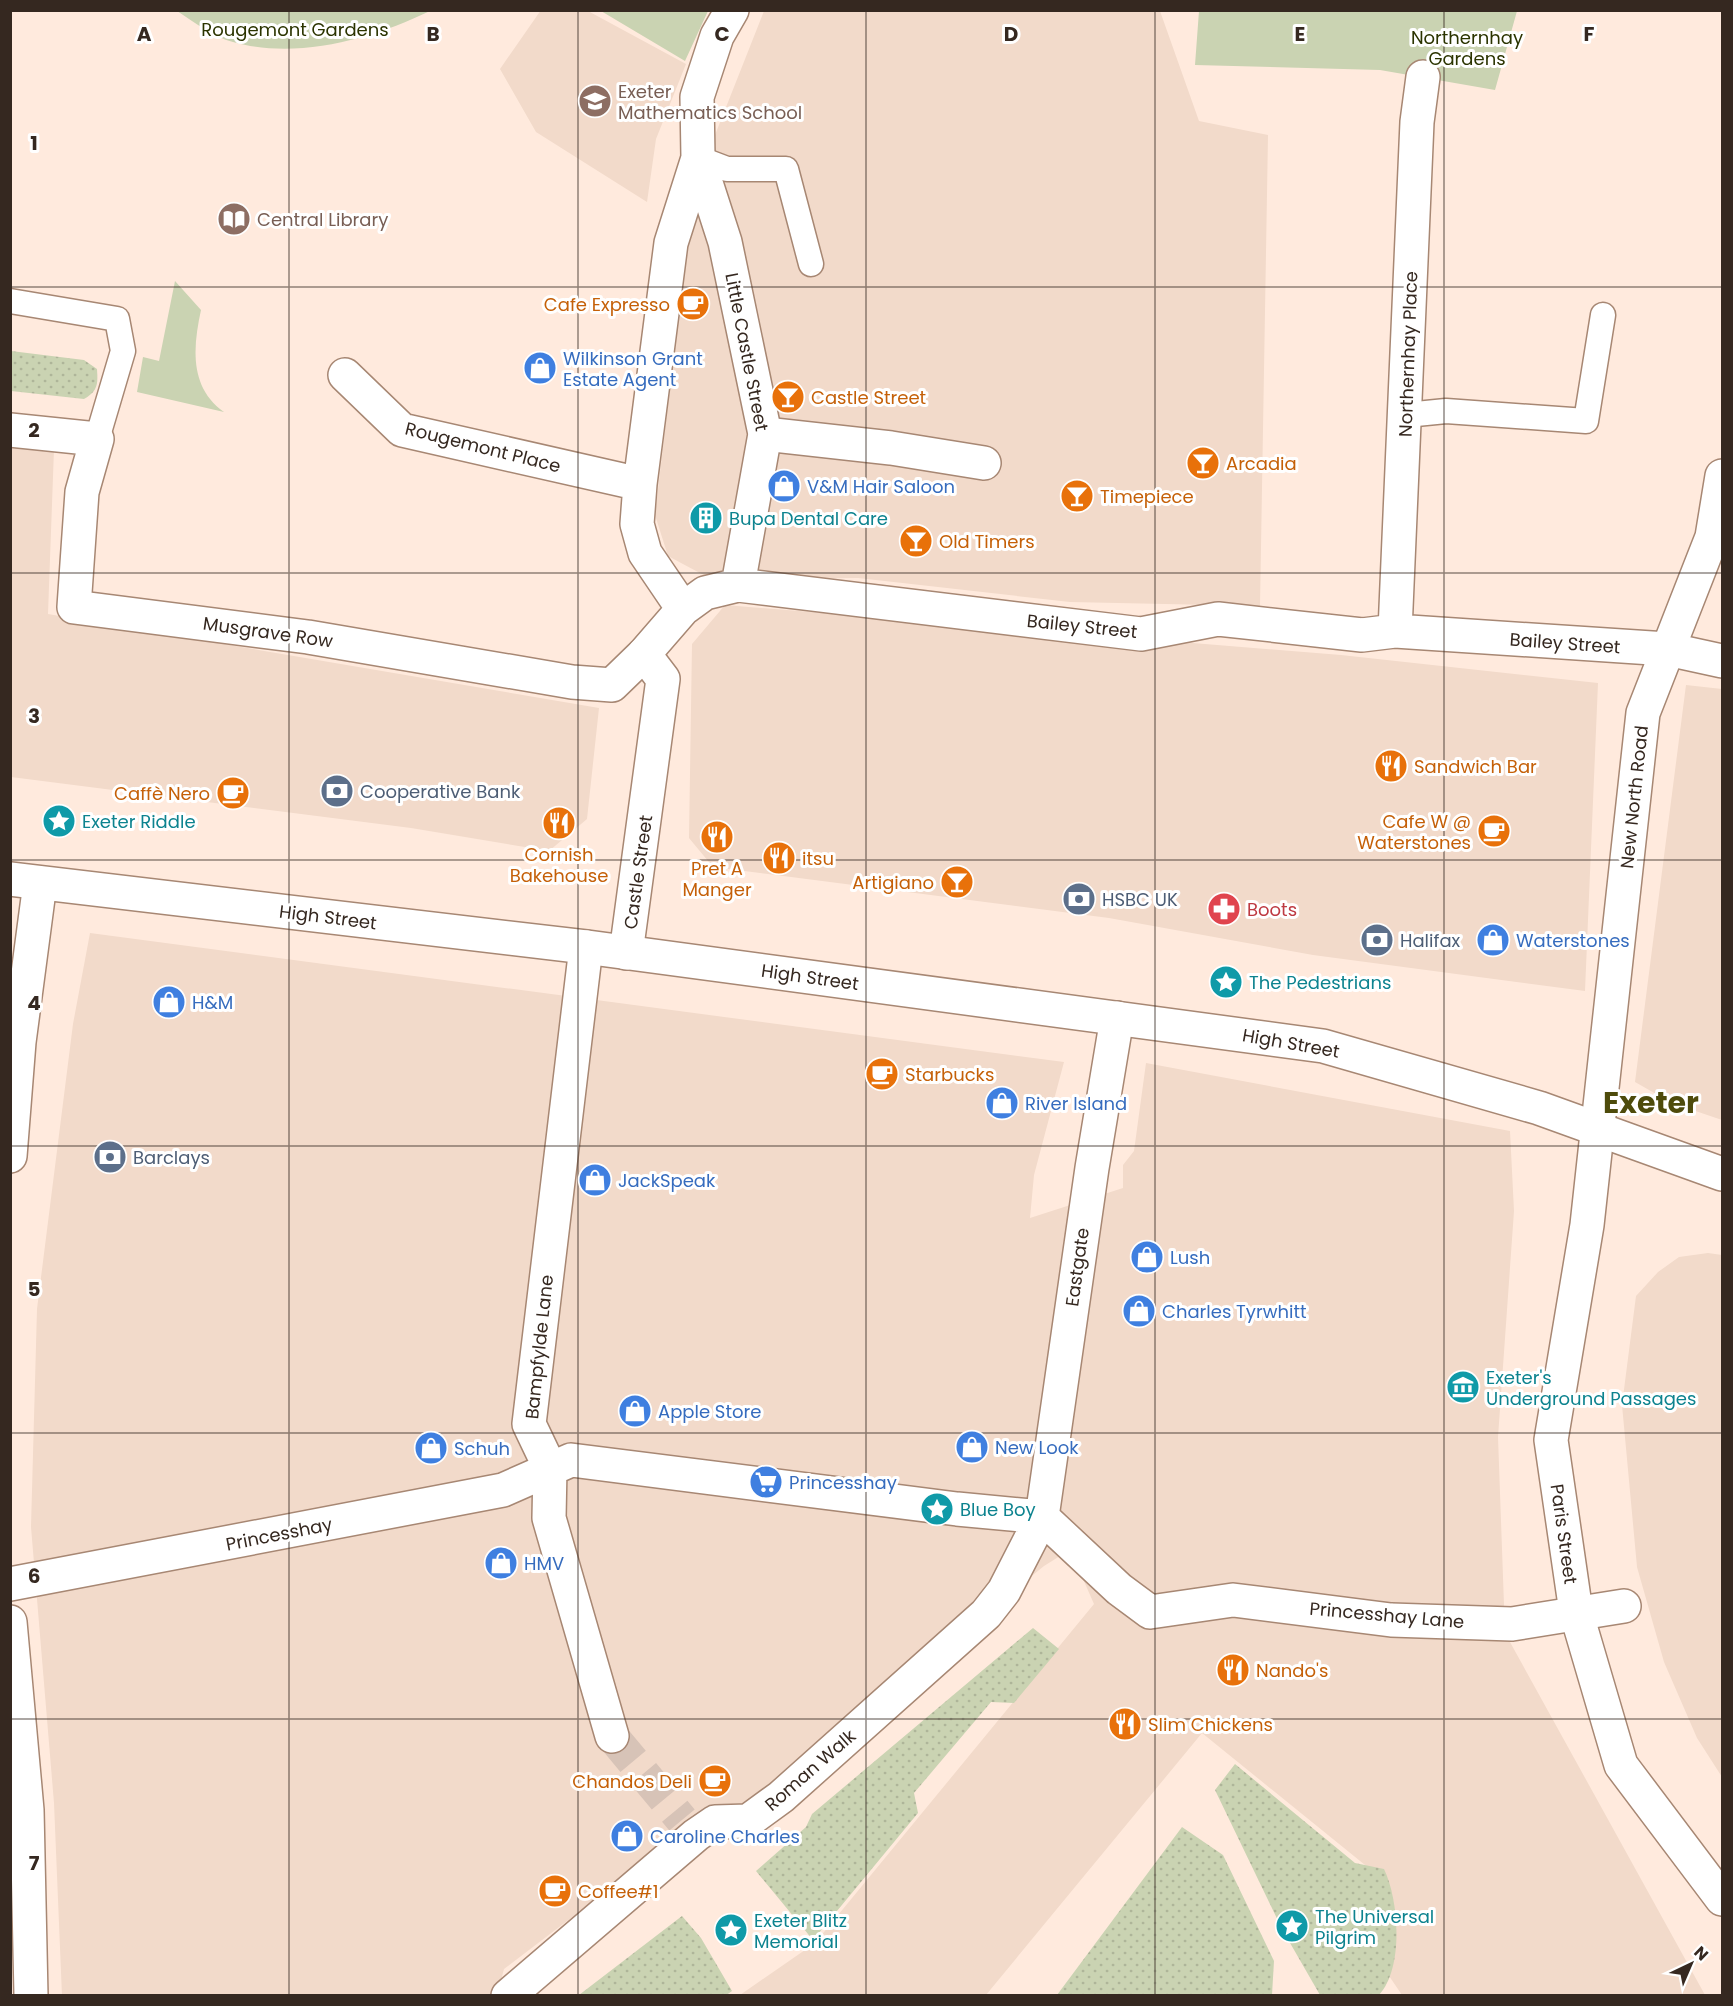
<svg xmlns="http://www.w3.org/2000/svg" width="1733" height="2006" font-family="Poppins,sans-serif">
  <defs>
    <pattern id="grass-dots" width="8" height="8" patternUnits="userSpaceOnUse" patternTransform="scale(1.5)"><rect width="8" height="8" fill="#cad3b2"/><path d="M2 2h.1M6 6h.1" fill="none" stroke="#aeb599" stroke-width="1.8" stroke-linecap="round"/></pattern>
  </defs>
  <rect width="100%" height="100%" fill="#ffeadd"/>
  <path fill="#f2daca" d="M541,10L588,11L686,64L656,139L647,202L536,132L500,69Z
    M764,11H1160L1199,121L1268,135L1260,606L1070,602L858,578L711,579L668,556L655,515L686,251L702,168Z
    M11,442L54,449L48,614L599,708L587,819L549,851L411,828L11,777Z
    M725,605L1341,655L1598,683L1585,991L1313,955L1109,918L713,867L689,838L692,644Z
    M1686,685L1722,689V1120L1672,1103L1635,1082Z
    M90,933L1064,1062L1034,1175L1030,1218L1123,1188V1165L1134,1151L1146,1063L1510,1131L1514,1211L1498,1437L1505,1633L1705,1995H1402L1385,1970L1386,1882L1202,1733L986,1995H740L815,1943L1094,1604L1076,1563L1060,1556L1044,1566L751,1805L714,1809L504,1969L497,1995L62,1996L54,1803L31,1527L37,1309L73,1024Z
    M1708,1253L1722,1255V1777L1697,1738L1664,1662L1637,1567L1622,1405L1636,1296L1658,1272L1679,1257Z"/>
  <path fill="url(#grass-dots)" d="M11,351L84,360L97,369C98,384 98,391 84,399L11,391Z
    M1033,1628L1059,1649L1014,1703L991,1702L914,1793L918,1813L813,1940L756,1871L806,1827L812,1814Z
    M1235,1764L1355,1863L1384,1869C1399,1900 1404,1968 1379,1995H1320L1282,1929L1215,1790Z
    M1182,1827L1223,1855L1274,1961L1272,1995H1057Z
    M682,1916L701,1938L732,1991L725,1996L579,1995Z"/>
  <path fill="#cad3b2" d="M177,11H430C372,39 297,60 233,42C213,37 194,22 177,11Z
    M601,11H708L685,61Z
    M1199,11H1517L1495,90L1380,70L1195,65Z
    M175,281L201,310C193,347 189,387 224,412L137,392L143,357L159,361Z"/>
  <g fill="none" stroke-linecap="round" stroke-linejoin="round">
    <path stroke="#d7c3b7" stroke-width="33" stroke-dasharray="33 16" stroke-linecap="butt" d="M612,1736L682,1820"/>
    <g stroke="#a78773" stroke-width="27">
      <path id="service" d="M698,158L727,169H786L811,264
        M10,301L117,319L123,351L97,439
        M1406,415L1446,411L1586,421L1603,315"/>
    </g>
    <g stroke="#a78773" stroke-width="36">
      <path id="pedestrian" d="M765,434L891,448L984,463
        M586,947L529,1424L550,1468L549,1518L612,1736
        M626,953L663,679L644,654
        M10,1156L19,1042L40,883
        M10,1584L503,1490L571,1460L957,1509L1042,1517L1119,1589L1150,1612L1233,1600L1391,1620L1512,1624L1624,1606
        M10,1622L27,1810L31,1996
        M508,1996L696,1835L715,1822L748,1821L781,1797L986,1614L1004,1591L1042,1517L1092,1168L1117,1018"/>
    </g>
    <g stroke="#a78773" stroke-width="36">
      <path id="minor" d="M698,158L725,242L765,434L738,585
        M345,375L402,430L640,484
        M10,430L97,439L82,492L74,607L308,637L572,682L612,685L644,654L683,609L705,593L738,585L1141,634L1218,619L1362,635L1395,631L1667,649L1722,661
        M683,609L645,553L637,524L640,484L671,243L698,158L697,97L717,36L732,10
        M1395,631L1417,122L1423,77
        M10,879L586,947L1323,1046L1539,1108L1722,1174"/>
    </g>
    <g stroke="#a78773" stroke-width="36">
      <path id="secondary" d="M1722,476L1712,537L1643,713L1587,1225L1551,1440L1576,1612L1621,1765L1722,1899"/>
    </g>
    <use href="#service" stroke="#fff" stroke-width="24"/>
    <use href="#pedestrian" stroke="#fff" stroke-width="33"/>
    <use href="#minor" stroke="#fff" stroke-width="33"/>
    <use href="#secondary" stroke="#fff" stroke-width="33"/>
  </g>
  <path fill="none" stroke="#352820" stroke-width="1.5" stroke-opacity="0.55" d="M289,10V1996M578,10V1996M866,10V1996M1155,10V1996M1444,10V1996M10,287H1722M10,573H1722M10,860H1722M10,1146H1722M10,1433H1722M10,1719H1722"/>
  <defs>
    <g id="university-disc" transform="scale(1.725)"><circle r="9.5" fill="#8d6e63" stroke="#fff"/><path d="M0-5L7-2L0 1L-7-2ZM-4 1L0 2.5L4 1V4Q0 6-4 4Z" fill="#fff"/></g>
    <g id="library-disc" transform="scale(1.725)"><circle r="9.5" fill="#8d6e63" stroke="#fff"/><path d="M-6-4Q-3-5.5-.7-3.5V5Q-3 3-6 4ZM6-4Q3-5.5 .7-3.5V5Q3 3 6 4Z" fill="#fff"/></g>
    <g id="cafe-disc" transform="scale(1.725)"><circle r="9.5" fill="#e8710a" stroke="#fff"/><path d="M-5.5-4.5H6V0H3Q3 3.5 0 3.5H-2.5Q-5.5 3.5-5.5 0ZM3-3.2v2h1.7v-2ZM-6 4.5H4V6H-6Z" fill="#fff"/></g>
    <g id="shop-disc" transform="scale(1.725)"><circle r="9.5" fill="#3f7fe0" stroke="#fff"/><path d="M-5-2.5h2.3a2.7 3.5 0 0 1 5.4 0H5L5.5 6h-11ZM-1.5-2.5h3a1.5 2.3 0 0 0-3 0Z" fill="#fff"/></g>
    <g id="bar-disc" transform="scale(1.725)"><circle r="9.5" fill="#e8710a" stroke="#fff"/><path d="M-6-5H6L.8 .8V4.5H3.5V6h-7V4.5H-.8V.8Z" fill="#fff"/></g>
    <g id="building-disc" transform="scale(1.725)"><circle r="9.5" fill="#0f9aa8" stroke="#fff"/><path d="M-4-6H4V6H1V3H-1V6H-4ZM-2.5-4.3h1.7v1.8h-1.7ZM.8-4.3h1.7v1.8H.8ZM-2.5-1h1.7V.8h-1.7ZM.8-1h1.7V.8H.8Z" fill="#fff"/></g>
    <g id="restaurant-disc" transform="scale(1.725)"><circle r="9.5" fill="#e8710a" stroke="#fff"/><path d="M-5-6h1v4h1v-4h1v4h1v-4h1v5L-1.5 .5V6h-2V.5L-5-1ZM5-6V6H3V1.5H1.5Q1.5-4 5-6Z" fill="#fff"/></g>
    <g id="bank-disc" transform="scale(1.725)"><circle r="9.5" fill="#5c6f8a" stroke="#fff"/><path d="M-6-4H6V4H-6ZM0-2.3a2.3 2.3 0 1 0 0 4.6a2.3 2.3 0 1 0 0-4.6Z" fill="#fff"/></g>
    <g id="sight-disc" transform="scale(1.725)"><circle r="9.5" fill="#0f9aa8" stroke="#fff"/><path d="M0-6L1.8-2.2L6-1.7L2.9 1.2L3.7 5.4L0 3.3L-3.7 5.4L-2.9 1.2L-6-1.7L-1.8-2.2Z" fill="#fff"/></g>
    <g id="pharmacy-disc" transform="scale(1.725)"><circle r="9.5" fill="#e0444e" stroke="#fff"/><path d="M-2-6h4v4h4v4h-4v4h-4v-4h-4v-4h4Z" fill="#fff"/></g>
    <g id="museum-disc" transform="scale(1.725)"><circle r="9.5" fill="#0f9aa8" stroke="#fff"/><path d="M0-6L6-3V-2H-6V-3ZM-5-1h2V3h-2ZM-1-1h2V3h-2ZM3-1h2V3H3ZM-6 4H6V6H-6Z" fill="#fff"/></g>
    <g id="supermarket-disc" transform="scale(1.725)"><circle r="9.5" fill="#3f7fe0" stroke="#fff"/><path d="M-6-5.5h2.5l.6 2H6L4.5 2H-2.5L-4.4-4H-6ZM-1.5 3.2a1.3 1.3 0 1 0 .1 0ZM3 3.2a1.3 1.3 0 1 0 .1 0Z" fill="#fff"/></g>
  </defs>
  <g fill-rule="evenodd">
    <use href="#university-disc" x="595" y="101"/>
    <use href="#library-disc" x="234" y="219"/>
    <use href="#cafe-disc" x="693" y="304"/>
    <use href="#shop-disc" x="540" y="368"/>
    <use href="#bar-disc" x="788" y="397"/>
    <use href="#bar-disc" x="1203" y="463"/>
    <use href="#shop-disc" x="784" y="486"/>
    <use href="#bar-disc" x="1077" y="496"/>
    <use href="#building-disc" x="706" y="518"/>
    <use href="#bar-disc" x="916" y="541"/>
    <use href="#restaurant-disc" x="1391" y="766"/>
    <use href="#bank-disc" x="337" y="791"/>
    <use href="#cafe-disc" x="233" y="793"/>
    <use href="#sight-disc" x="59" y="821"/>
    <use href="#restaurant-disc" x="559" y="823"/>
    <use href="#cafe-disc" x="1494" y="831"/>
    <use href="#restaurant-disc" x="717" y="837"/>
    <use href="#restaurant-disc" x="779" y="858"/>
    <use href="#bar-disc" x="957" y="882"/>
    <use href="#bank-disc" x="1079" y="899"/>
    <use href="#pharmacy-disc" x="1224" y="909"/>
    <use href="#bank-disc" x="1377" y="940"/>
    <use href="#shop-disc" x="1493" y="940"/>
    <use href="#sight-disc" x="1226" y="982"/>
    <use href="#shop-disc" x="169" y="1002"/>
    <use href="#cafe-disc" x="882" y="1074"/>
    <use href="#shop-disc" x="1002" y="1103"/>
    <use href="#bank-disc" x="110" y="1157"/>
    <use href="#shop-disc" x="595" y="1180"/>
    <use href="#shop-disc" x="1147" y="1257"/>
    <use href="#shop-disc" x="1139" y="1311"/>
    <use href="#museum-disc" x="1463" y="1387"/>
    <use href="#shop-disc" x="635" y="1411"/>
    <use href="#shop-disc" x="972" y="1447"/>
    <use href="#shop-disc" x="431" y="1448"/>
    <use href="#supermarket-disc" x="766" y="1482"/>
    <use href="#sight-disc" x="937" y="1509"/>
    <use href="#shop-disc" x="501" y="1563"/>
    <use href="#restaurant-disc" x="1233" y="1670"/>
    <use href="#restaurant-disc" x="1125" y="1724"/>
    <use href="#cafe-disc" x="715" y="1781"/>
    <use href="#shop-disc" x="627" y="1836"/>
    <use href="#cafe-disc" x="555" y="1891"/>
    <use href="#sight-disc" x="1292" y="1926"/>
    <use href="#sight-disc" x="731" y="1930"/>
  </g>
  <g text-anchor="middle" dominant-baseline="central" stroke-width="6" stroke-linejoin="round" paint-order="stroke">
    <g font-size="18" fill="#2b3400" stroke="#fff">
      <text x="295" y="29">Rougemont Gardens</text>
      <text x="1467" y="37">Northernhay<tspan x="1467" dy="21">Gardens</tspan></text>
    </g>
    <g font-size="18" fill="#785e54" stroke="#fff" text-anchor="start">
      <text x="618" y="91">Exeter<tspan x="618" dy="21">Mathematics School</tspan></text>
      <text x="257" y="219">Central Library</text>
    </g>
    <g font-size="18" fill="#c56008" stroke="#fff" text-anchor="start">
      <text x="670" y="304" text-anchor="end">Cafe Expresso</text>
      <text x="811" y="397">Castle Street</text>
      <text x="1226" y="463">Arcadia</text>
      <text x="1100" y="496">Timepiece</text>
      <text x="939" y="541">Old Timers</text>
      <text x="1414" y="766">Sandwich Bar</text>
      <text x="210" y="793" text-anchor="end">Caffè Nero</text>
      <text x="1471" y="821" text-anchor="end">Cafe W @<tspan x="1471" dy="21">Waterstones</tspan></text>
      <text x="559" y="854" text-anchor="middle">Cornish<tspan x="559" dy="21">Bakehouse</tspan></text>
      <text x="802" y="858">itsu</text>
      <text x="717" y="868" text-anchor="middle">Pret A<tspan x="717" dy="21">Manger</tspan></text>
      <text x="934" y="882" text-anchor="end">Artigiano</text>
      <text x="905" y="1074">Starbucks</text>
      <text x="1256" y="1670">Nando's</text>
      <text x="1148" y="1724">Slim Chickens</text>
      <text x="692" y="1781" text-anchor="end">Chandos Deli</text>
      <text x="578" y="1891">Coffee#1</text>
    </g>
    <g font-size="18" fill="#352820" stroke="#fff">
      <text transform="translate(747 352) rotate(79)">Little Castle Street</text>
      <text transform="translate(1408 354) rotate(-88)">Northernhay Place</text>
      <text transform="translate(483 447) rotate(14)">Rougemont Place</text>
      <text transform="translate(1082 626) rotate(6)">Bailey Street</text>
      <text transform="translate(268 632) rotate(8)">Musgrave Row</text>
      <text transform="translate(1565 643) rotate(4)">Bailey Street</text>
      <text transform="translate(1634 797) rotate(-84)">New North Road</text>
      <text transform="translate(638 872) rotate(-82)">Castle Street</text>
      <text transform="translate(328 917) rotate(7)">High Street</text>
      <text transform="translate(810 977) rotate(8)">High Street</text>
      <text transform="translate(1291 1043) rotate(10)">High Street</text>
      <text transform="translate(1077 1267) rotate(-82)">Eastgate</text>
      <text transform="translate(539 1347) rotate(-84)">Bampfylde Lane</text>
      <text transform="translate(279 1534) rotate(-11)">Princesshay</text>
      <text transform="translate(1564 1534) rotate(82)">Paris Street</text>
      <text transform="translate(1387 1615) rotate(5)">Princesshay Lane</text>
      <text transform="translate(810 1770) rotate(-41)">Roman Walk</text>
    </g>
    <g font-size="18" fill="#366cbe" stroke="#fff" text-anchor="start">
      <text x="563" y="358">Wilkinson Grant<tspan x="563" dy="21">Estate Agent</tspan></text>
      <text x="807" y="486">V&amp;M Hair Saloon</text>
      <text x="1516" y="940">Waterstones</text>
      <text x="192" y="1002">H&amp;M</text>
      <text x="1025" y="1103">River Island</text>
      <text x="618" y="1180">JackSpeak</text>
      <text x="1170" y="1257">Lush</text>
      <text x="1162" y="1311">Charles Tyrwhitt</text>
      <text x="658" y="1411">Apple Store</text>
      <text x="995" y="1447">New Look</text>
      <text x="454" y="1448">Schuh</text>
      <text x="789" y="1482">Princesshay</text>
      <text x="524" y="1563">HMV</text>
      <text x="650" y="1836">Caroline Charles</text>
    </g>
    <g font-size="18" fill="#0d838f" stroke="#fff" text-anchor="start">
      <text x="729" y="518">Bupa Dental Care</text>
      <text x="82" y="821">Exeter Riddle</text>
      <text x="1249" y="982">The Pedestrians</text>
      <text x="1486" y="1377">Exeter's<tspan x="1486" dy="21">Underground Passages</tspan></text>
      <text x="960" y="1509">Blue Boy</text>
      <text x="1315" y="1916">The Universal<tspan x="1315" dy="21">Pilgrim</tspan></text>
      <text x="754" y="1920">Exeter Blitz<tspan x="754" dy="21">Memorial</tspan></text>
    </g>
    <g font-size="18" fill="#4e5e75" stroke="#fff" text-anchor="start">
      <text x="360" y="791">Cooperative Bank</text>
      <text x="1102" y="899">HSBC UK</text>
      <text x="1400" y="940">Halifax</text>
      <text x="133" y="1157">Barclays</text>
    </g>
    <g font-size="18" fill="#be3a42" stroke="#fff" text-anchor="start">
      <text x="1247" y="909">Boots</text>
    </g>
    <g font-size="30" font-weight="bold" fill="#4e4b0b" stroke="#fff">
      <text x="1651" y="1102">Exeter</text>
    </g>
  </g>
  <g font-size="20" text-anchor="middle" font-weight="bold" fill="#352820" stroke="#fff" stroke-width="6" stroke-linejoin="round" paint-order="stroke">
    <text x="144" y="41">A</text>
    <text x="433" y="41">B</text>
    <text x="722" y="41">C</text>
    <text x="1011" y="41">D</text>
    <text x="1300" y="41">E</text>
    <text x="1589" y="41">F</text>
    <text x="34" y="150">1</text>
    <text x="34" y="437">2</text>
    <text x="34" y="723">3</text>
    <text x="34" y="1010">4</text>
    <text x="34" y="1296">5</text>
    <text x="34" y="1583">6</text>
    <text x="34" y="1870">7</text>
  </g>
  <rect width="1733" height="2006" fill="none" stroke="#352820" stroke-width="24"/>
  <g transform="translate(1691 1964) rotate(44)" stroke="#ffffff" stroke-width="4.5" paint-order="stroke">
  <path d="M0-4.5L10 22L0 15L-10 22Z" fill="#352820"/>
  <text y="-9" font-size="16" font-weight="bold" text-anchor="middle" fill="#352820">N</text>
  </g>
</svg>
